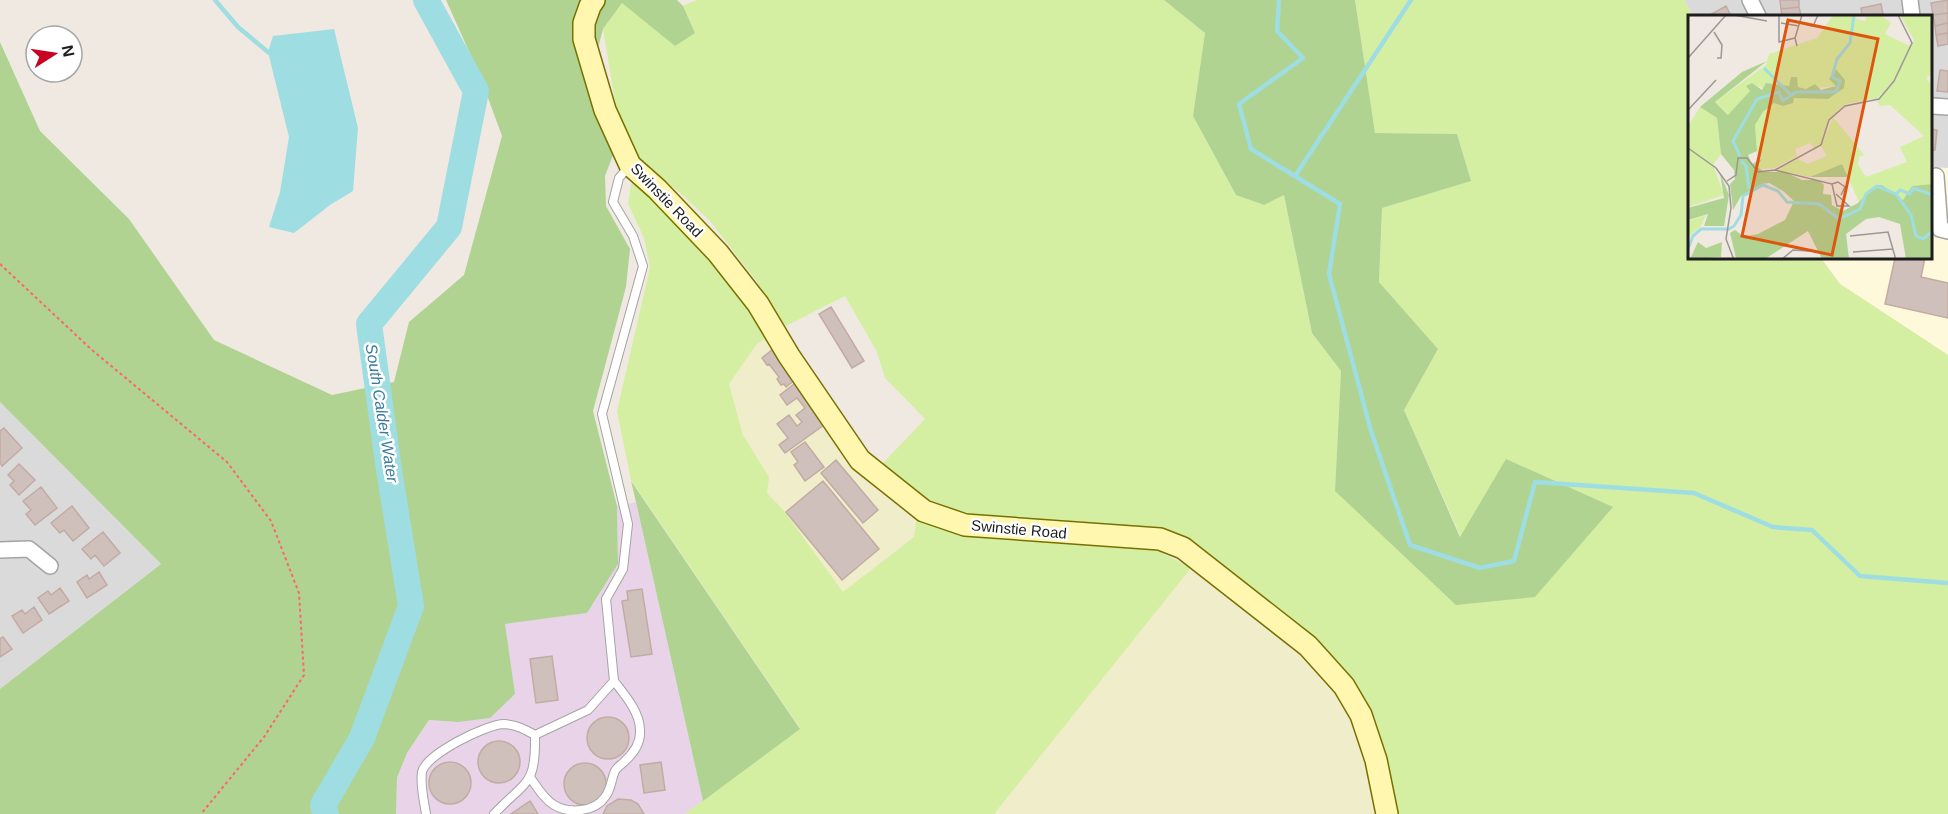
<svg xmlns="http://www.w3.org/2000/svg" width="1948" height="814" font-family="Arial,sans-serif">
  <rect width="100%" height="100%" fill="#efe9e2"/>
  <path fill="#dbdada" d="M1684,0H1948V355L1840,284L1820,258H1932V16H1693Z
    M0,402L161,564L0,689Z"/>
  <path fill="#e9d3e9" d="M636,502L703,801L685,814H396L397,779L407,753L429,720L458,722L504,624L587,613L618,564L617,506Z"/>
  <path fill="#fff9db" d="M1932,167L1948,168V355L1840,284L1821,258H1932Z"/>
  <path fill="#f0edcb" d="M767,337L917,515L914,536L843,592L784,511L767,493L769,477L743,435L729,384L756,345Z
    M1191,568L1306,656L1322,672L1357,726L1382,814H994Z"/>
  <path fill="#d5efa2" d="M696,0H1164L1205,33L1193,116L1236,195L1264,205L1284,195L1312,333L1341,371L1335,491L1461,537L1404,410L1438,349L1379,282L1382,208L1471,181L1457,134L1375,133L1355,0H1684L1693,16H1690V258H1820L1840,284L1948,355V814H1395L1386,758L1357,691L1272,605L1207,552L1169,534L949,512L921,496L880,466L925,419L885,378L877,352L845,296L784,327L758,283L710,221L679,192L641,163L617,113L603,29L622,3L695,33L683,6Z
    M639,179L730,278L767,337L756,345L729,384L743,435L769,477L767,493L784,511L843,592L914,537L917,515L934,523L996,539L1154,549L1191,568L994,814H685L800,728L631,480L617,411L650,267L644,238L628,204L631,184Z"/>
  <path fill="#b0d392" d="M446,0H677L683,6L695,33L675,46L622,3L603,29L588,85L613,155L605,176L606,206L630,249L626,287L593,411L617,506L618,564L587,613L505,624L515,694L490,718L458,722L429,720L407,753L397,778L396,814H0V689L161,564L0,402V42L40,131L129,219L214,340L332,395L394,382L409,322L464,275L502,136L480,76Z
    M1164,0H1355L1375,133L1457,134L1471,181L1382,208L1379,282L1438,349L1404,410L1460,537L1506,459L1613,507L1535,597L1456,605L1335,491L1341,371L1312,333L1284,195L1264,205L1236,195L1193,116L1205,33Z
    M631,481L800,729L703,801L636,502Z"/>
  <path fill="#9edde2" d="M334,29L358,128L353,191L330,205L294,233L269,227L280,192L289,137L268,52L273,36Z"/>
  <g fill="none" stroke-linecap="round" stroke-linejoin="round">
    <path stroke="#9edde2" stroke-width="4.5" d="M215,0L238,27L268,52
      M1279,0L1277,31L1303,58L1239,104L1251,149L1340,204L1329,274L1371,431L1410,545L1480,568L1514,561L1535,482L1694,493L1773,527L1812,530L1860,576L1948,583
      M1295,176L1411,0"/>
    <path stroke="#9edde2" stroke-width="26" d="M326,814L323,805L362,738L411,606L389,470L369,324L449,227L476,91L426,0"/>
  </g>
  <path fill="#d0c0bb" stroke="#c2aba3" stroke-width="1.5" d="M1780,0H1799V7L1781,9Z
    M1948,0V13L1933,15L1931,3Z
    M1881,4L1883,14L1862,16L1861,8Z
    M1726,6L1731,16H1710V15Z
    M1799,7L1801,16H1782L1781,9Z
    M1948,13V23L1935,26L1933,15Z
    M1948,23V33L1936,35L1935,26Z
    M1948,33V44L1938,46L1936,35Z
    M1940,70L1948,71V92L1937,91Z
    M1932,129L1937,130L1935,150H1932Z
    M1895,258H1925L1921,277L1948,283V318L1885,304Z
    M831,307L864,361L852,368L819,314Z
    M773,349L796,379L786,387L784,384L781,385L777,379L779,377L769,364L767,365L762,358Z
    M798,381L828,422L785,453L779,445L788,438L777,424L789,415L797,426L802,422L796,415L805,408L797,398L787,405L780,395Z
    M4,428L22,448L2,466L0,463V431Z
    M805,442L824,467L805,481L794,465L798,462L791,452Z
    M836,460L878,510L863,523L821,473Z
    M19,464L35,480L19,495L10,485L14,481L8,475Z
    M823,481L879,549L842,580L786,512Z
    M41,487L57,508L35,525L26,514L31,510L23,501Z
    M72,506L89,528L73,541L64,530L60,533L51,523Z
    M103,532L120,553L104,566L95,555L91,559L82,549Z
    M99,572L107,585L87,598L77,582L87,575L89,579Z
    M60,588L69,601L49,614L38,598L48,591L51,595Z
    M642,589L652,654L631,657L622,601L628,600L627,591Z
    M34,607L42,620L23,633L12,616L22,610L25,614Z
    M3,637L12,649L0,657V639Z
    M552,656L558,700L536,703L530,659Z
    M587 738a21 21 0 1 1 42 0a21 21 0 1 1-42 0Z
    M478 762a21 21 0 1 1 42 0a21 21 0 1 1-42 0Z
    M429 783a21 21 0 1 1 42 0a21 21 0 1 1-42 0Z
    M661,762L665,790L644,793L640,765Z
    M564 784a21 21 0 1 1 42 0a21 21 0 1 1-42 0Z
    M618,799L631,800L638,804L644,814H603L607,806Z
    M530,801L538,814H511Z"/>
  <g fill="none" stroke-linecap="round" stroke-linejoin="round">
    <g stroke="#a4a4a4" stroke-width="10">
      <path id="lane" d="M535,735L588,710L614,681L606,599L623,569L628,524L602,414L643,266L633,236L613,202L619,178L630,165
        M530,777C537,787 544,799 554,805C569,814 595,812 605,797C611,790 611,780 615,771C617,767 621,765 624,762C634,753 641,742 640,730C640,712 624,694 614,681
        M426,814C424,801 420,785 422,772C426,754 487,724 504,724C517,725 524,729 535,735
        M494,814C526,780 536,787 535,735"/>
    </g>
    <g stroke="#a4a4a4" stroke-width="18">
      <path id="street" d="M1750,0L1758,16
        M1910,0L1912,16
        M1932,106L1948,107
        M1936,176L1940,229L1948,231
        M0,550L29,549L50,566"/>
    </g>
    <g stroke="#787100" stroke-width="24">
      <path id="secondary" d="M594,0L590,6L584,23V39L605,110L630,165L657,189L718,253L758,304L789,356L860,460L924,511L965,525L1160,539L1183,548L1308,646L1344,686L1361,715L1376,760L1387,814"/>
    </g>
    <path stroke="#ff636d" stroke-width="2" stroke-dasharray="3 3" stroke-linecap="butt" d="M0,264L92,350L227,462L271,521L299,593L304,675L264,737L201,814"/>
    <use href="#lane" stroke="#fff" stroke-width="8"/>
    <use href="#street" stroke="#fff" stroke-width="15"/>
    <use href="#secondary" stroke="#fff6b0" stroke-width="21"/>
  </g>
  <g text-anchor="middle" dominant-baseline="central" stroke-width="5" stroke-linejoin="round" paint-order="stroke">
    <g font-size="15" fill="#1d1d1d" stroke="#fff">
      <text transform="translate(667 200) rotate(46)">Swinstie Road</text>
      <text transform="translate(1019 529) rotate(5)">Swinstie Road</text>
    </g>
    <g font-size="16" font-style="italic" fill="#3a7b9d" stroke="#fff">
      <text transform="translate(382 413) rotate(81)">South Calder Water</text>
    </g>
  </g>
  <g transform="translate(1688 15)">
    <rect width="244" height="244" fill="#efe9e2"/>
    <path d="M145,0H169L167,3L177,6L179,0H193L203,8L197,19L222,31L206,65L190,83L157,89L141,104L133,128L127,134L122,128L107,134L109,141L87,153L72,154L69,152L74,145L69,136L67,110L75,97L86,88L156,73L149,54L141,64L148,71L118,74L78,68L76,75L72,71L62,76L41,100L27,87L78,50L81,39L129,23ZM212,0H244V59L238,63L244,70V169L224,171L215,186L189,170L171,187L154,149L122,162L89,155L110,144L120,149L139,141L133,131L145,102L176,140L171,142L170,150L178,162L219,147L212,132L236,121L202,90L192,91L189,86L205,69L226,25ZM12,92L29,103L33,139L25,150L36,180L0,192V111ZM18,200L13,211L0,222V206Z" fill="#d5efa2"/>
    <path d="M79,46L27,87L40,100L62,76L58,71L64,68L74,75L78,68L101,71L103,62H109L110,72L118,74L127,69L133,75L148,71L141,64L148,54L157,65L156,73L140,84L106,83L105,88L95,91L86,88L75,97L67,110L69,136L60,140L64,149L74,144L69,152L77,157H97L114,165H131L136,170L135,179L143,180L144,190L155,196L170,188L186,171L194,170L215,185L224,171L244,169V244H218L212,209L191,202L178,204L158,219L161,244H134L120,216L77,244L48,243L42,218L47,215L56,222L70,219L97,205L106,186L95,176L81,168L74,169L53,181L45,195L42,169L47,164L46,155L33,139L29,103L12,92L54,57ZM154,149L160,162H122ZM32,158L41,180L36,211H16L20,199L0,205V193L36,183ZM10,227L18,233L34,227L33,242L2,244Z" fill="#b0d392"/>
    <path fill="none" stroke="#9edde2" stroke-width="3" d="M76,53L103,80M52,141L45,126L69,84L91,77L95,86L108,77H148L152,66L144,62L149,44L162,28L166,0M53,146L58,151L61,174M208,179L212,175L222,179L225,173L245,180M0,234L5,221L13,214H41L46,211L53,200L55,181L75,170L90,176L99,187L131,189L151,204L172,194L178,179L189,171L208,179L223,200L228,221L235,224L245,216"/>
    <path fill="none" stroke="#9b9793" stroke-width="1.5" d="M46,0L79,6M91,0V27L107,23M93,8L111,11M119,10L125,11L130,0M26,17L34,30L33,43H29M109,31L107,23L114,0M0,43L38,0M0,95L28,65M0,133L28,153L41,171L43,193L38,224L46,245M87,155L144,169L149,191H161L148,179M39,166L48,160L50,143H59L70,157L87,155L133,130L141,105L157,91L191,84L206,66L224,28L210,0M144,169L150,167L157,172L153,180M162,221L200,217L208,245M165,237L205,234M93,245L105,235L121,236"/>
    <path fill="#de560d" fill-opacity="0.15" stroke="#de560d" stroke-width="3" d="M100,5L190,24L144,240L54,221Z"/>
    <rect width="244" height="244" fill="none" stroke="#1d1d1d" stroke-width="3"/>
  </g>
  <g transform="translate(54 54) rotate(78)"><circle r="28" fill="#ffffff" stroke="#a5a5a5" stroke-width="1.5"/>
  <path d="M0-4.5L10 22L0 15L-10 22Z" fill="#ca0021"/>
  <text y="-9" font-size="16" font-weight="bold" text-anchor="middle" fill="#1d1d1d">N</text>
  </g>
</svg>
